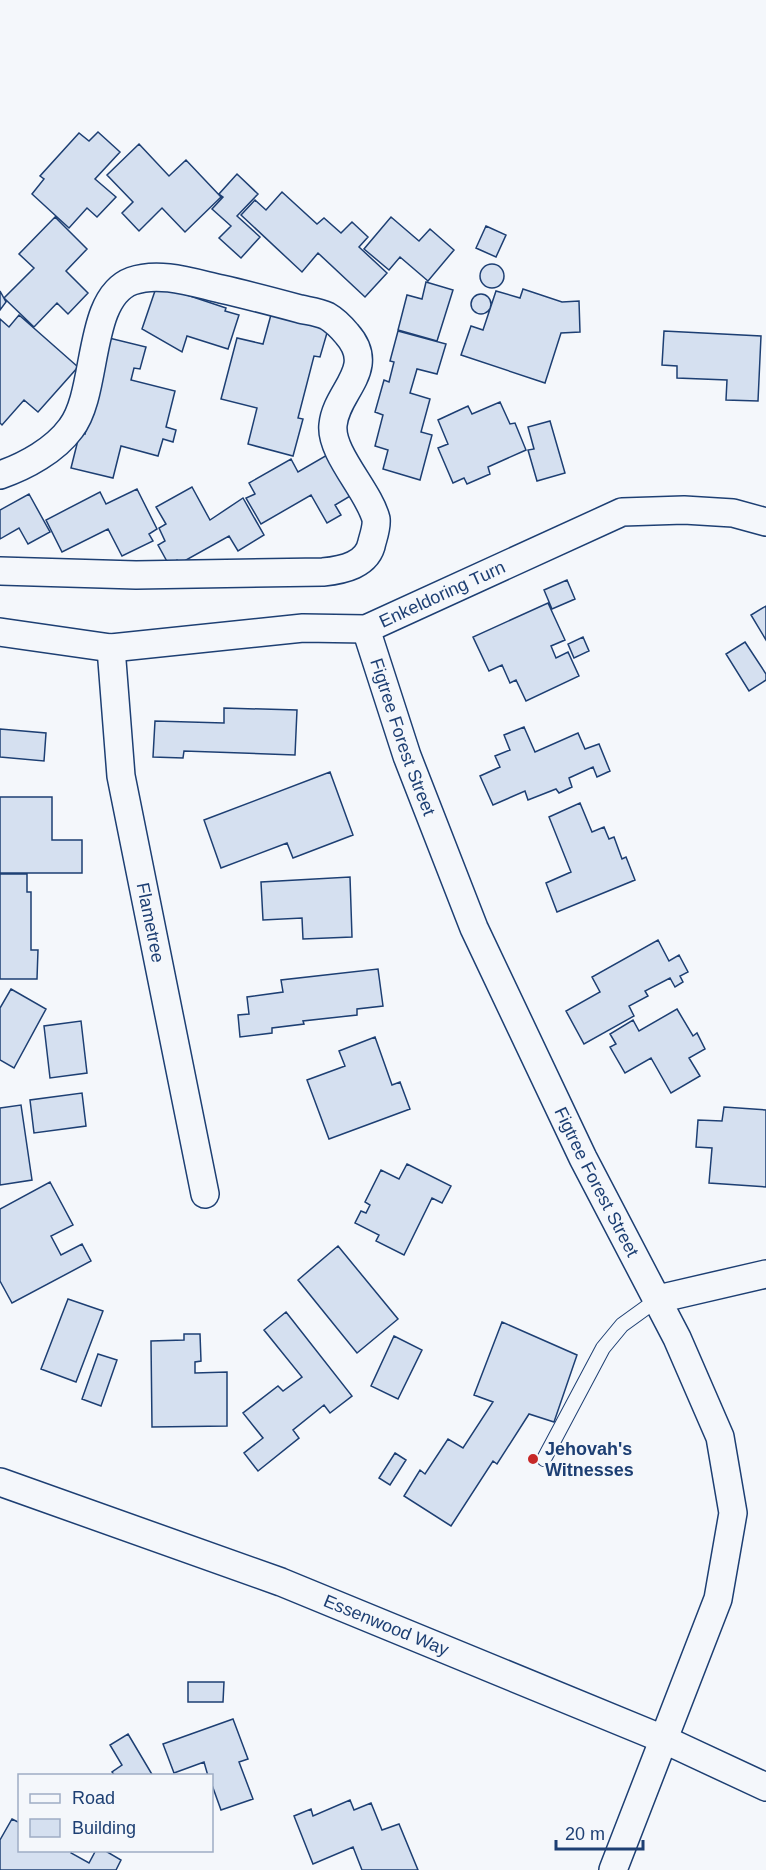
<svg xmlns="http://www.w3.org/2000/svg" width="766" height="1870" font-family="Arial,sans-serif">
  <rect width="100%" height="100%" fill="#f4f7fb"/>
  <path fill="#d5e0f0" stroke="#1d3f73" stroke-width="1.5" d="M98,132L120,152L95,179L116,197L97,217L87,208L69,228L32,194L44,179L40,176L79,133L89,141Z
    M139,144L169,176L186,160L221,197L185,232L162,208L139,231L122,213L133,202L107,175Z
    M237,174L258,194L237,216L260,237L241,258L219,238L231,226L212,209L223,197L219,194Z
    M282,192L317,224L324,218L341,233L352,222L368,237L359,247L387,273L365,297L318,253L302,272L241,215L255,200L266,210Z
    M55,217L87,249L66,271L88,293L68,314L57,303L34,327L4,298L34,268L19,254Z
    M391,217L419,241L430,229L454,250L428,281L400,257L389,270L364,249Z
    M486,226L506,235L496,257L476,248Z
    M480 276a12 12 0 1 1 24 0a12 12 0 1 1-24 0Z
    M426,282L453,290L437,341L398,330L407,295L422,299Z
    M157,285L226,308L225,311L239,315L228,349L187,336L182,352L142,329Z
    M523,289L562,302L579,301L580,332L561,333L545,383L461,355L471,326L483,330L496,291L520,298Z
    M0,291L6,302L0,310Z
    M471 304a10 10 0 1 1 20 0a10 10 0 1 1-20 0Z
    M272,311L329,326L320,357L314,356L298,418L303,419L293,456L248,444L257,408L221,399L237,338L263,344Z
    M19,315L78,367L38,412L24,400L2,425L0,423V319L9,327Z
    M398,331L446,344L437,374L417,369L410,393L430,399L421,432L432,435L420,480L383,469L388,450L375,446L383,415L375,412L384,380L389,382L394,362L390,361Z
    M664,331L761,336L758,401L726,400L727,380L677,378V366L662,365Z
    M105,337L146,347L140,369L134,368L131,380L175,391L166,427L176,430L173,442L163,439L158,456L121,446L113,478L71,468L80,432L85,434L100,374Z
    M500,402L510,424L515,423L526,450L488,467L490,474L467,484L464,478L453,483L438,448L448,444L438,420L468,406L472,414Z
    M550,421L565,473L537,481L528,450L534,449L528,427Z
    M334,451L357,492L335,505L341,515L327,523L311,495L261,524L246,498L255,494L249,483L291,459L298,472Z
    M192,487L210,520L243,498L264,535L238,551L229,536L179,564L177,560L169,565L158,545L165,541L159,528L166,524L156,507Z
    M137,489L157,529L149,534L153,541L122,556L108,529L62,552L46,520L100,492L106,504Z
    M29,494L50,532L28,544L19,528L0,539V510Z
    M567,580L575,599L552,609L544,590Z
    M548,603L565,640L551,646L556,658L568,652L579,676L526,701L516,680L510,683L502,665L489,671L473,637Z
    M766,606V640L751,615Z
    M583,637L589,651L574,658L568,644Z
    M745,642L766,674V680L749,691L726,654Z
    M224,708L297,710L295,755L184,751L183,758L153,757L155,721L224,723Z
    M524,727L535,752L578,733L585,749L599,744L610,771L597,777L593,767L569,778L572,787L559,793L556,789L528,800L525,791L493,805L480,776L500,767L495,756L510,750L504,735Z
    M0,729L46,733L44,761L0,757Z
    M330,772L353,835L293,858L287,843L221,868L204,820Z
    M0,797H52V840H82V873H0Z
    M580,803L592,832L604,827L609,839L614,837L622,859L626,857L635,880L557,912L546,883L571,872L549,817Z
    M0,874H27V892H31V950H38L37,979H0Z
    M350,877L352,937L303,939L302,918L263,920L261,882Z
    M658,940L669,961L679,955L688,972L680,976L683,982L675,987L670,978L645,991L648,996L629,1006L634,1016L584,1044L566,1011L600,992L592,977Z
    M378,969L383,1006L357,1009V1015L303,1021L304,1024L272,1028V1033L240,1037L238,1015L249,1014L247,997L283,992L281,980Z
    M11,989L46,1009L14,1068L0,1060V1008Z
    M677,1009L693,1036L697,1033L705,1049L689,1058L700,1076L671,1093L651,1058L625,1073L610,1047L616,1044L610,1034L633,1020L639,1031Z
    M81,1021L87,1073L50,1078L44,1026Z
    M375,1037L392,1085L400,1082L410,1109L329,1139L307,1080L345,1066L339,1051Z
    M82,1093L86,1126L34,1133L30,1100Z
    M21,1105L32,1180L0,1185V1108Z
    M724,1107L766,1110V1187L709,1183L712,1148L696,1147L698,1120L722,1121Z
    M407,1164L451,1186L442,1203L432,1198L404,1255L376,1241L379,1235L355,1223L361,1211L366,1213L370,1205L365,1202L381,1170L399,1179Z
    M50,1182L73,1225L51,1236L61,1255L82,1244L91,1261L12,1303L0,1281V1209Z
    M338,1246L398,1319L357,1353L298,1280Z
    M68,1299L103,1311L76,1382L41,1369Z
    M286,1312L352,1396L330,1413L324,1405L293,1430L299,1438L258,1471L244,1453L263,1438L243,1413L278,1386L283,1391L302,1377L264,1330Z
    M502,1322L577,1355L554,1422L529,1414L497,1464L493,1461L451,1526L404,1496L420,1470L425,1474L448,1439L463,1448L493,1402L474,1395Z
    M184,1334H200L201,1361L195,1362V1373L227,1372V1426L152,1427L151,1341L184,1340Z
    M394,1336L422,1350L398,1399L371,1386Z
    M98,1354L117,1360L101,1406L82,1399Z
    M395,1453L406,1460L390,1485L379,1478Z
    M188,1682H224L223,1702H188Z
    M233,1719L248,1759L239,1762L253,1799L221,1810L212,1785V1776H208L204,1762L174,1773L163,1744Z
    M128,1734L153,1776H115L112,1772L122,1765L110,1745Z
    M350,1800L354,1810L371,1803L382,1830L399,1824L418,1870H362L353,1847L313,1864L294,1816L311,1809L313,1816Z
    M12,1819L20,1823V1850H72L71,1853L89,1863L96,1850H104L121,1860L116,1870H0V1840Z"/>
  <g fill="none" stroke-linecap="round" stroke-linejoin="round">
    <g stroke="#1d3f73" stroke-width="16">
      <path id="lane" d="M544,1459L603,1348L622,1325L658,1299"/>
    </g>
    <g stroke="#1d3f73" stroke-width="30">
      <g id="street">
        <path d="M0,475C26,466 55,450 71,428C99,392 86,298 132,281C160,271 194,283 221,289C248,295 274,302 300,309C309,311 319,312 327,316C334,320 342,328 347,334C378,369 336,391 333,425C330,453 369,491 376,519C377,526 374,535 372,542C368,565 343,570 323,572L136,575L0,571"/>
        <path id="s1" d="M366,629L407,756L474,928L583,1158L677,1338L720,1437L733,1513L718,1599L613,1870"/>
        <path id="s2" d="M0,632L111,648L303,628L366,629L622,512L684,510L733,513L766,522"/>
        <path id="s3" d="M111,648L121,776L205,1194"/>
        <path d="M658,1299L766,1274"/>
        <path id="s4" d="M0,1482L281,1582L663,1739L766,1787"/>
      </g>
    </g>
    <use href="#lane" stroke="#f4f7fb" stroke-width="14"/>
    <use href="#street" stroke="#f4f7fb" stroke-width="27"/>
  </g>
  <circle fill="#c62828" stroke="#f4f7fb" stroke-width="2" cx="533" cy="1459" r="6"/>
  <g text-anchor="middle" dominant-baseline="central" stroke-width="4.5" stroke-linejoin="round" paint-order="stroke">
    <g font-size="18" fill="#1d3f73" stroke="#f4f7fb">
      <text stroke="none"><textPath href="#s2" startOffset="452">Enkeldoring Turn</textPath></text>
      <text stroke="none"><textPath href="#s1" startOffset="114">Figtree Forest Street</textPath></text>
      <text stroke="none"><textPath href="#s3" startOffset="278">Flametree</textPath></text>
      <text stroke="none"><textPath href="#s1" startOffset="600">Figtree Forest Street</textPath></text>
      <text stroke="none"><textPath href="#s4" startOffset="412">Essenwood Way</textPath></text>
    </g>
    <g font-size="18" font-weight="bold" fill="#1d3f73" stroke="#f4f7fb" text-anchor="start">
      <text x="545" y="1449">Jehovah's<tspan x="545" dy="21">Witnesses</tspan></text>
    </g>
  </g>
  <rect x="18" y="1774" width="195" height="78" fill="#f4f7fb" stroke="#9eadc5" stroke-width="1.5"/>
  <rect x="30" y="1794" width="30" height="9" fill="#f4f7fb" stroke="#9eadc5" stroke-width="1.5"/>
  <text x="72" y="1804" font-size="18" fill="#1d3f73">Road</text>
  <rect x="30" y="1819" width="30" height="18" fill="#d5e0f0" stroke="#9eadc5" stroke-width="1.5"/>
  <text x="72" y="1834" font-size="18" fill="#1d3f73">Building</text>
  <path d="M556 1840v9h87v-9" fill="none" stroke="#1d3f73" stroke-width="3"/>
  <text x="565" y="1840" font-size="18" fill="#1d3f73" stroke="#f4f7fb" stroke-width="4.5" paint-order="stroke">20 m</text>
</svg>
